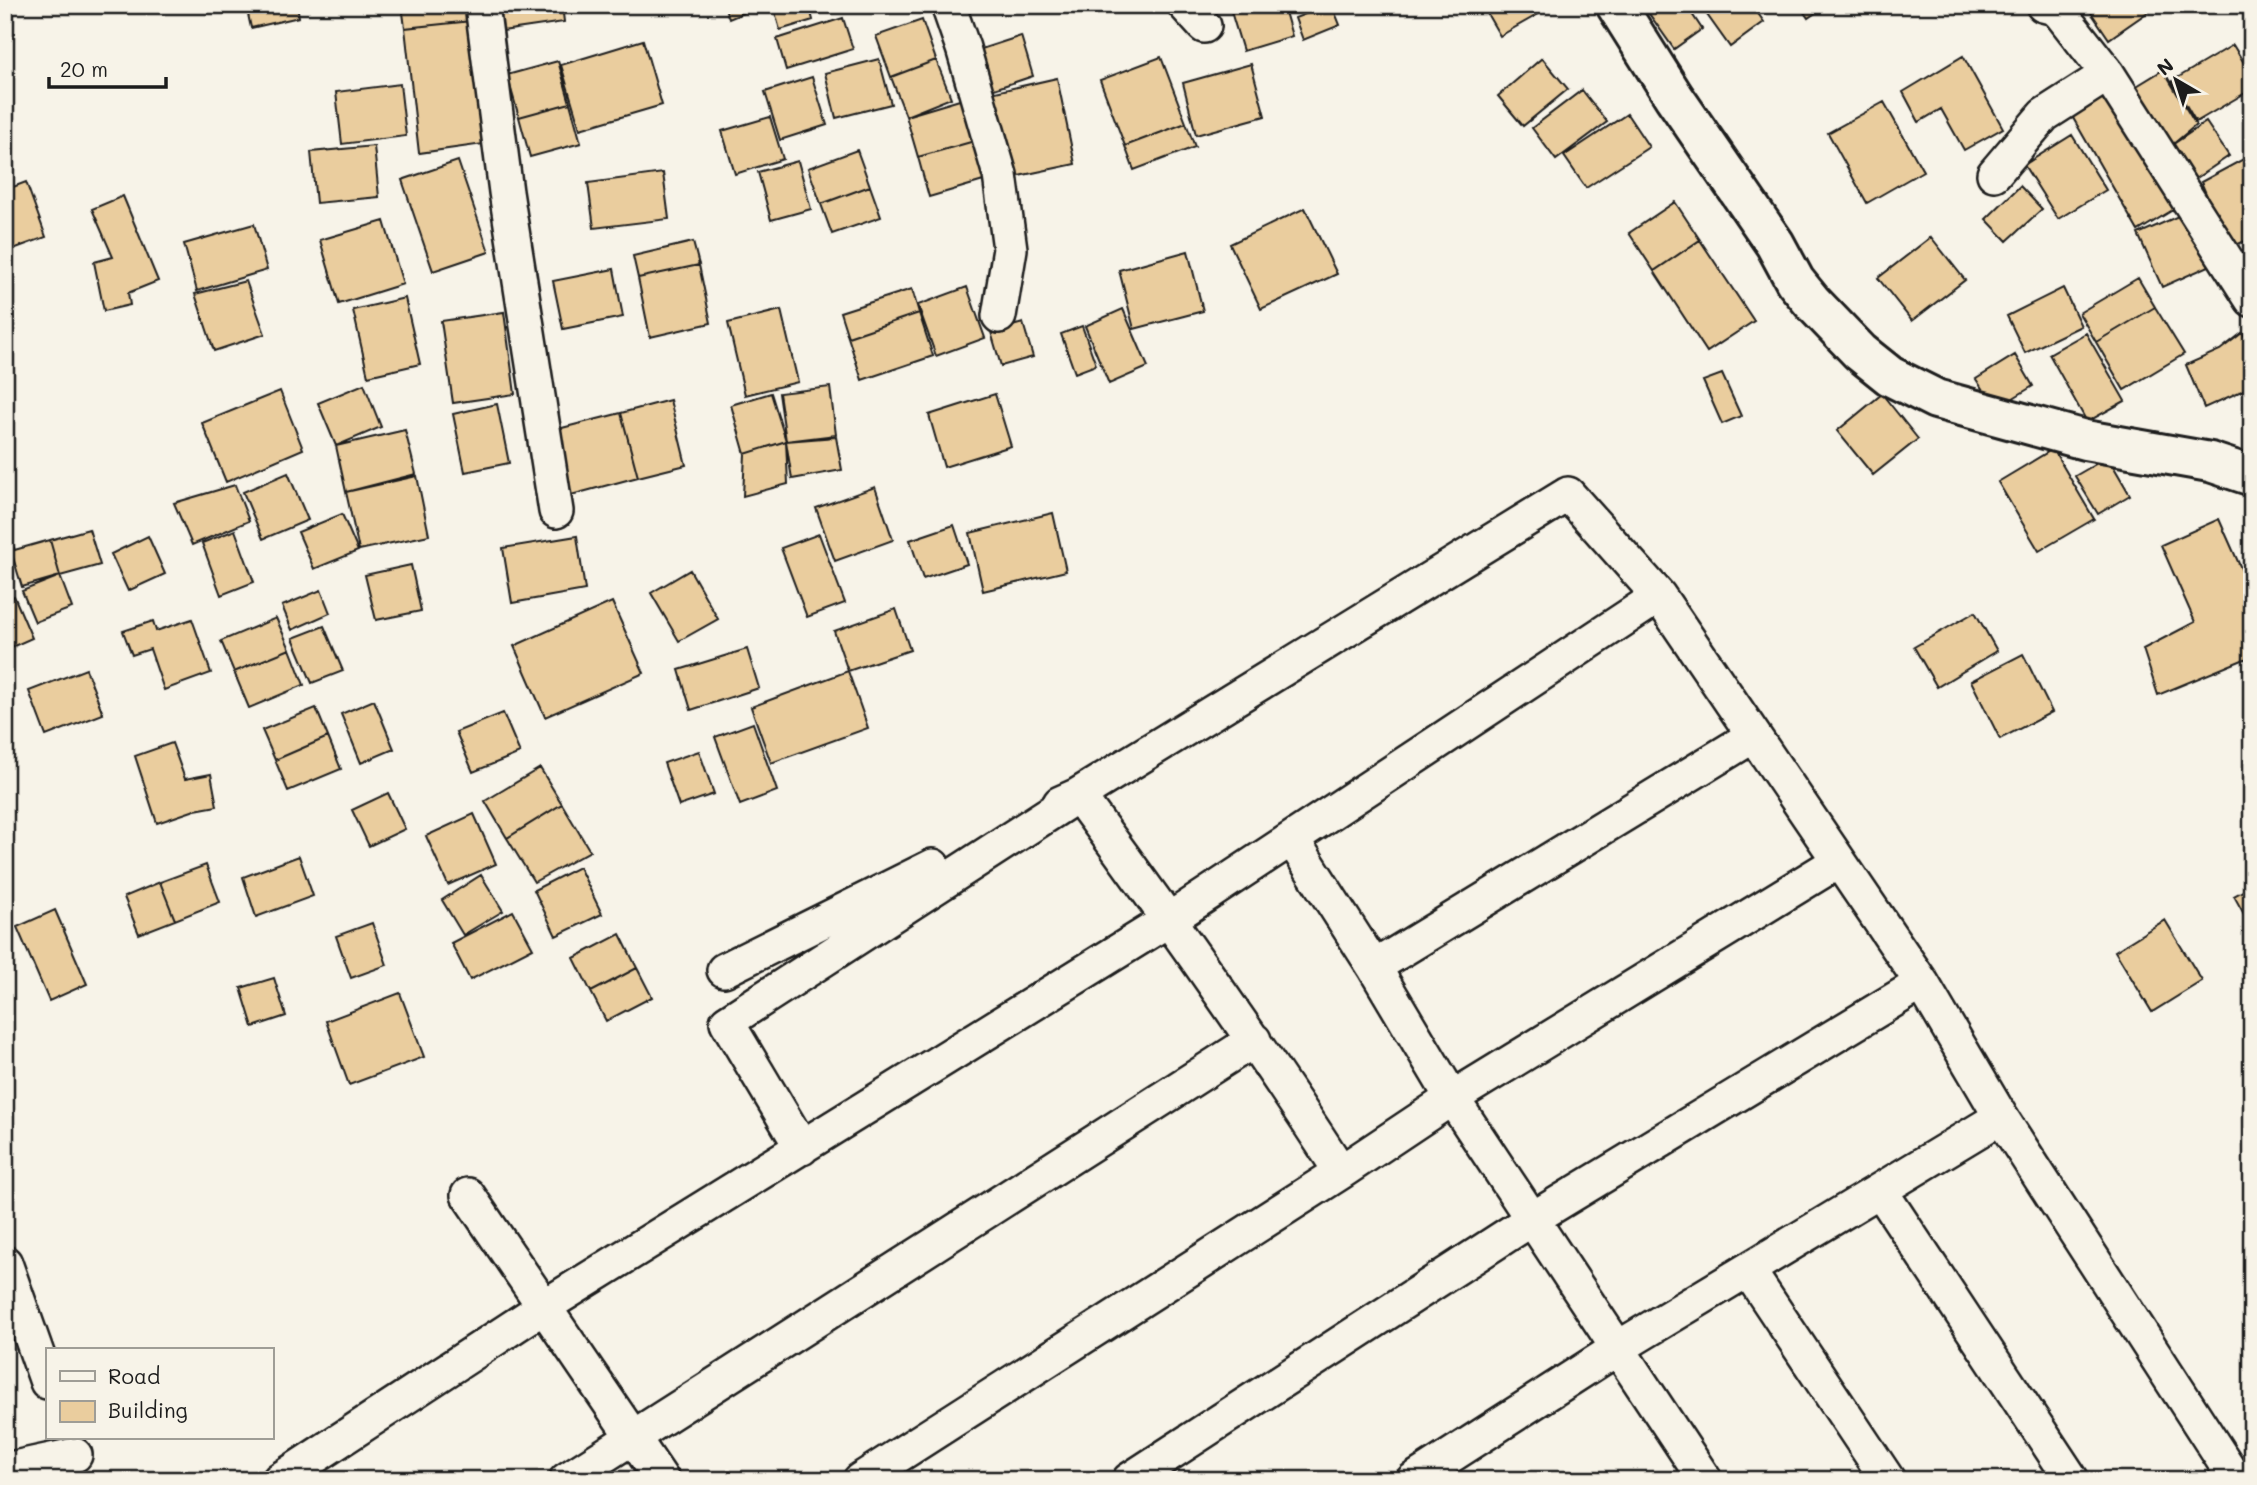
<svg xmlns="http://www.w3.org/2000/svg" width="2257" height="1485" font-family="Mali,sans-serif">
  <rect width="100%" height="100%" fill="#f7f3e8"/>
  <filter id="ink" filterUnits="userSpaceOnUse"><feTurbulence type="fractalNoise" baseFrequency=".0143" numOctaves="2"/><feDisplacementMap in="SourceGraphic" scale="14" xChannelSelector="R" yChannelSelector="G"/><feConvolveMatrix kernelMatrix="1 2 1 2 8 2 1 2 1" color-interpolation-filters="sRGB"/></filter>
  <g filter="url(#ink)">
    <path fill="#eacd9e" stroke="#1c1c1c" stroke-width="2" d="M246,5H297L299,17L251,28Z
      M402,5H469L471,21L405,28Z
      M499,5H562L564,22L502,31Z
      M724,5H757L758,7L729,19Z
      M773,5H809L813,20L780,30Z
      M1092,5H1113L1096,13Z
      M1229,5H1283L1292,36L1243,51Z
      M1328,5H1332L1340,25L1303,40L1295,18Z
      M1482,5H1540L1544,11L1500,36Z
      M1643,5H1686L1702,29L1674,49Z
      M1700,5H1752L1764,22L1730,47Z
      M1799,5H1827L1808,18Z
      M2086,5H2158L2109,39Z
      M843,18L853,49L786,70L777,39Z
      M922,20L936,60L891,77L876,36Z
      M471,21L484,144L419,153L405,28Z
      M1021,36L1033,76L982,93L969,53Z
      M643,40L662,105L580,129L561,65Z
      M2233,45L2252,76V89L2196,122L2172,81Z
      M1963,56L2003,128L1964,150L1941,109L1919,122L1903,92Z
      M1161,57L1186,123L1125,146L1100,80Z
      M1542,58L1568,89L1523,126L1498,96Z
      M879,59L891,104L836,118L825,73Z
      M936,60L951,98L906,116L891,77Z
      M558,61L570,103L519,117L507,75Z
      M1251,64L1265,116L1196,135L1183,83Z
      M2163,70L2196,125L2172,145L2135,87Z
      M812,77L827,125L780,140L765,92Z
      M1057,78L1075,164L1009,178L991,93Z
      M400,84L406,136L342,144L336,92Z
      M2112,86L2181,205L2138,231L2069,111Z
      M1582,90L1607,122L1556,160L1532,128Z
      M973,96L985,138L918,157L906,116Z
      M1884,102L1923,171L1867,203L1828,133Z
      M570,103L581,143L530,157L519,117Z
      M1627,114L1649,147L1586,188L1564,156Z
      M770,117L783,159L735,174L722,131Z
      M2206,122L2229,156L2195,179L2172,145Z
      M1186,123L1195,147L1134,170L1125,146Z
      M2072,135L2106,190L2058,219L2024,165Z
      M985,138L997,177L929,197L918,157Z
      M374,146L379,197L316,203L311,152Z
      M857,150L870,186L821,204L808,168Z
      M2249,156L2252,161V238L2229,248L2201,182Z
      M458,161L489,252L433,271L402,180Z
      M798,161L811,209L771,220L758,172Z
      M663,173L669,219L594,228L588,183Z
      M26,182L46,237L5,252V190Z
      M870,186L881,217L832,234L821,204Z
      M2020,186L2042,209L2007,241L1986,219Z
      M123,196L158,281L128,293L130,305L104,311L94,262L113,257L92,209Z
      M1675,202L1700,240L1654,271L1629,233Z
      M1305,208L1337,274L1261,309L1230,244Z
      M2185,213L2209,266L2162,287L2138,234Z
      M384,221L403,284L339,304L320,240Z
      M254,224L267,270L197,291L184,244Z
      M1931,237L1965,280L1912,321L1878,278Z
      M1700,240L1754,321L1707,352L1654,271Z
      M693,242L699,265L638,278L633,256Z
      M1188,251L1203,311L1134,329L1119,270Z
      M699,265L711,323L650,337L638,278Z
      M614,269L623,317L563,329L553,281Z
      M2138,278L2155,307L2096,342L2079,313Z
      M246,281L265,334L214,351L195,294Z
      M967,287L985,338L936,356L918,305Z
      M2063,288L2081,326L2025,353L2007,316Z
      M912,289L919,313L848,337L840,312Z
      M405,298L420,364L368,376L353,310Z
      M2155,307L2184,354L2124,390L2096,342Z
      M1123,309L1148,367L1109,384L1085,326Z
      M781,310L798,382L745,395L728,323Z
      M504,312L515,394L453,403L441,321Z
      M919,313L933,356L862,380L848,337Z
      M1023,323L1033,357L1001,366L991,332Z
      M1082,326L1096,365L1075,373L1061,334Z
      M2086,333L2125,401L2087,422L2049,354Z
      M2242,333L2252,346V397L2246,389L2204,408L2186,365L2220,350Z
      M2015,355L2033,386L1995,409L1976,379Z
      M1722,374L1741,416L1722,424L1703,381Z
      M364,384L381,427L336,446L318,403Z
      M830,387L836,435L786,441L779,393Z
      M280,391L303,449L226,482L202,423Z
      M771,393L786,441L745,454L731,405Z
      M995,394L1011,446L944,467L929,415Z
      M1882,394L1918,439L1873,475L1837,431Z
      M670,400L686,465L638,477L621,413Z
      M497,404L509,463L465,472L453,414Z
      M621,413L638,477L571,495L554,430Z
      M405,430L416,474L346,492L336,446Z
      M836,437L842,470L792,479L786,441Z
      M786,441L788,484L743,496L745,454Z
      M2053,449L2094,519L2039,551L1998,482Z
      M2108,457L2130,495L2098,514L2075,476Z
      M288,473L308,520L263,539L243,492Z
      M417,476L429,535L359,550L346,492Z
      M235,485L249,521L192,545L174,503Z
      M875,487L893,540L835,561L816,508Z
      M1053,513L1066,571L983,591L970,533Z
      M342,514L358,551L314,569L298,532Z
      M2219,519L2252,593V656L2158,695L2143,649L2195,622L2161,545Z
      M954,525L967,564L923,579L910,540Z
      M89,529L100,565L60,576L50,540Z
      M235,530L254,582L221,595L202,543Z
      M5,534L14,548L5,554Z
      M819,534L845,603L807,617L781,548Z
      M148,536L165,574L128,591L111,554Z
      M577,536L585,590L512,603L503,548Z
      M50,540L60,576L22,587L11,551Z
      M411,565L421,611L376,620L365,575Z
      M690,570L718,619L679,641L651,593Z
      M60,576L72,608L35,622L22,591Z
      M321,590L330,613L292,630L282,606Z
      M14,596L32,638L5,650V600Z
      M612,602L644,673L545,717L514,646Z
      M896,609L910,650L848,671L834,631Z
      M1975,612L1997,651L1937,687L1914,647Z
      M276,618L290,649L234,672L221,641Z
      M192,619L211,673L164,690L150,649L132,655L123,631L153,621L156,631Z
      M324,626L343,671L312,683L293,638Z
      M290,649L304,685L249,708L234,672Z
      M747,649L759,688L691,710L679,670Z
      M2023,654L2052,712L2000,739L1971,681Z
      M86,669L103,714L46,736L29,691Z
      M848,671L868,728L771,763L751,707Z
      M374,700L394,749L361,763L341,714Z
      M316,708L328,737L275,760L262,730Z
      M503,713L520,753L473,772L456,732Z
      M753,723L777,791L740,805L715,737Z
      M328,737L341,769L288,791L275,760Z
      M172,743L185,779L211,774L217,806L195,810L157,823L135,756Z
      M699,751L714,794L679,806L664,763Z
      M540,768L562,804L507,838L485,801Z
      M388,793L405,829L369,846L352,810Z
      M562,804L590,851L534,882L507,838Z
      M474,814L496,864L448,885L426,836Z
      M299,856L313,896L256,917L243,877Z
      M206,865L220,902L175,920L160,882Z
      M579,867L602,914L556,936L534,890Z
      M481,875L503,911L463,935L442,900Z
      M160,882L175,920L139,934L124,897Z
      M2252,886V924L2250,925L2234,896Z
      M55,910L87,984L49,1001L17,927Z
      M513,911L533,948L470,980L451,943Z
      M2165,920L2202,981L2152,1012L2115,951Z
      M372,923L387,965L351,978L336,936Z
      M620,934L637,968L591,992L574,958Z
      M637,968L652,997L606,1021L591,992Z
      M274,978L286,1016L253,1027L241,988Z
      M400,993L424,1057L349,1085L326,1021Z"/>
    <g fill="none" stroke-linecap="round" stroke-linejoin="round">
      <g stroke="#1c1c1c" stroke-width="38">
        <path id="minor" d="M482,5L506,192L556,511
          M948,5L963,48L1000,175L1010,249L999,316
          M1185,5L1204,26
          M2043,5L2055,8L2061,14L2108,74L2252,300
          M1994,174L2044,115L2108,74
          M1060,803L1078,795C1169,918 1257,1043 1341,1172
          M1292,839L1374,967L1452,1098L1705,1480
          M1374,967L1753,736
          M724,970L933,866
          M802,1148L727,1022L1078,795L1568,494L1659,596L1922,983L2001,1117L2236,1480
          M1880,1190L2072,1480
          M468,1195L662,1480
          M5,1263L47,1382
          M1748,1270L1888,1480
          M5,1470L75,1455
          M279,1480L545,1306L1170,919L1659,596
          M566,1480L1254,1040
          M860,1480L1341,1172L1452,1098L1839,861
          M1129,1480L1532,1219L1922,983
          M1413,1480L1618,1348L2001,1117"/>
      </g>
      <g stroke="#1c1c1c" stroke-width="44">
        <path id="tertiary" d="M1616,5L1674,97L1775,244L1795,281L1812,302L1860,352L1890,376L1936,399L2085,440L2210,462L2252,476"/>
      </g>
      <use href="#minor" stroke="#f7f3e8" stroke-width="33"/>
      <use href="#tertiary" stroke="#f7f3e8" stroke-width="38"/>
    </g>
  </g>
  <rect width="2257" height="1485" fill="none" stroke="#f7f3e8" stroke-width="28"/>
  <rect x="14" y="14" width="2229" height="1457" fill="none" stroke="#1c1c1c" stroke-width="2.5" filter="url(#ink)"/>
  <rect x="46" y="1348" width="228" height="91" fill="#f7f3e8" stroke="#9f9d96" stroke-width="2"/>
  <rect x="60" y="1371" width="35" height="10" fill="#f7f3e8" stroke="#9f9d96" stroke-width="2"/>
  <text x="108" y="1384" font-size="21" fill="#1c1c1c">Road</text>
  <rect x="60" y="1401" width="35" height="21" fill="#eacd9e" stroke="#9f9d96" stroke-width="2"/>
  <text x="108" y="1418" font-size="21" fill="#1c1c1c">Building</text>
  <g transform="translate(2176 80) rotate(321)" stroke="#f7f3e8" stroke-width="5" paint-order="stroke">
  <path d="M0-5L12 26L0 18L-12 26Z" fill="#1c1c1c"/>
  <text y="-10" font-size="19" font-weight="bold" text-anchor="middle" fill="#1c1c1c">N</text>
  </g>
  <path d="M49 77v10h117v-10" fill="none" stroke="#1c1c1c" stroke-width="3.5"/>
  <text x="60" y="77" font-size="21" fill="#1c1c1c" stroke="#f7f3e8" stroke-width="5" paint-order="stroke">20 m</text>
</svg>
